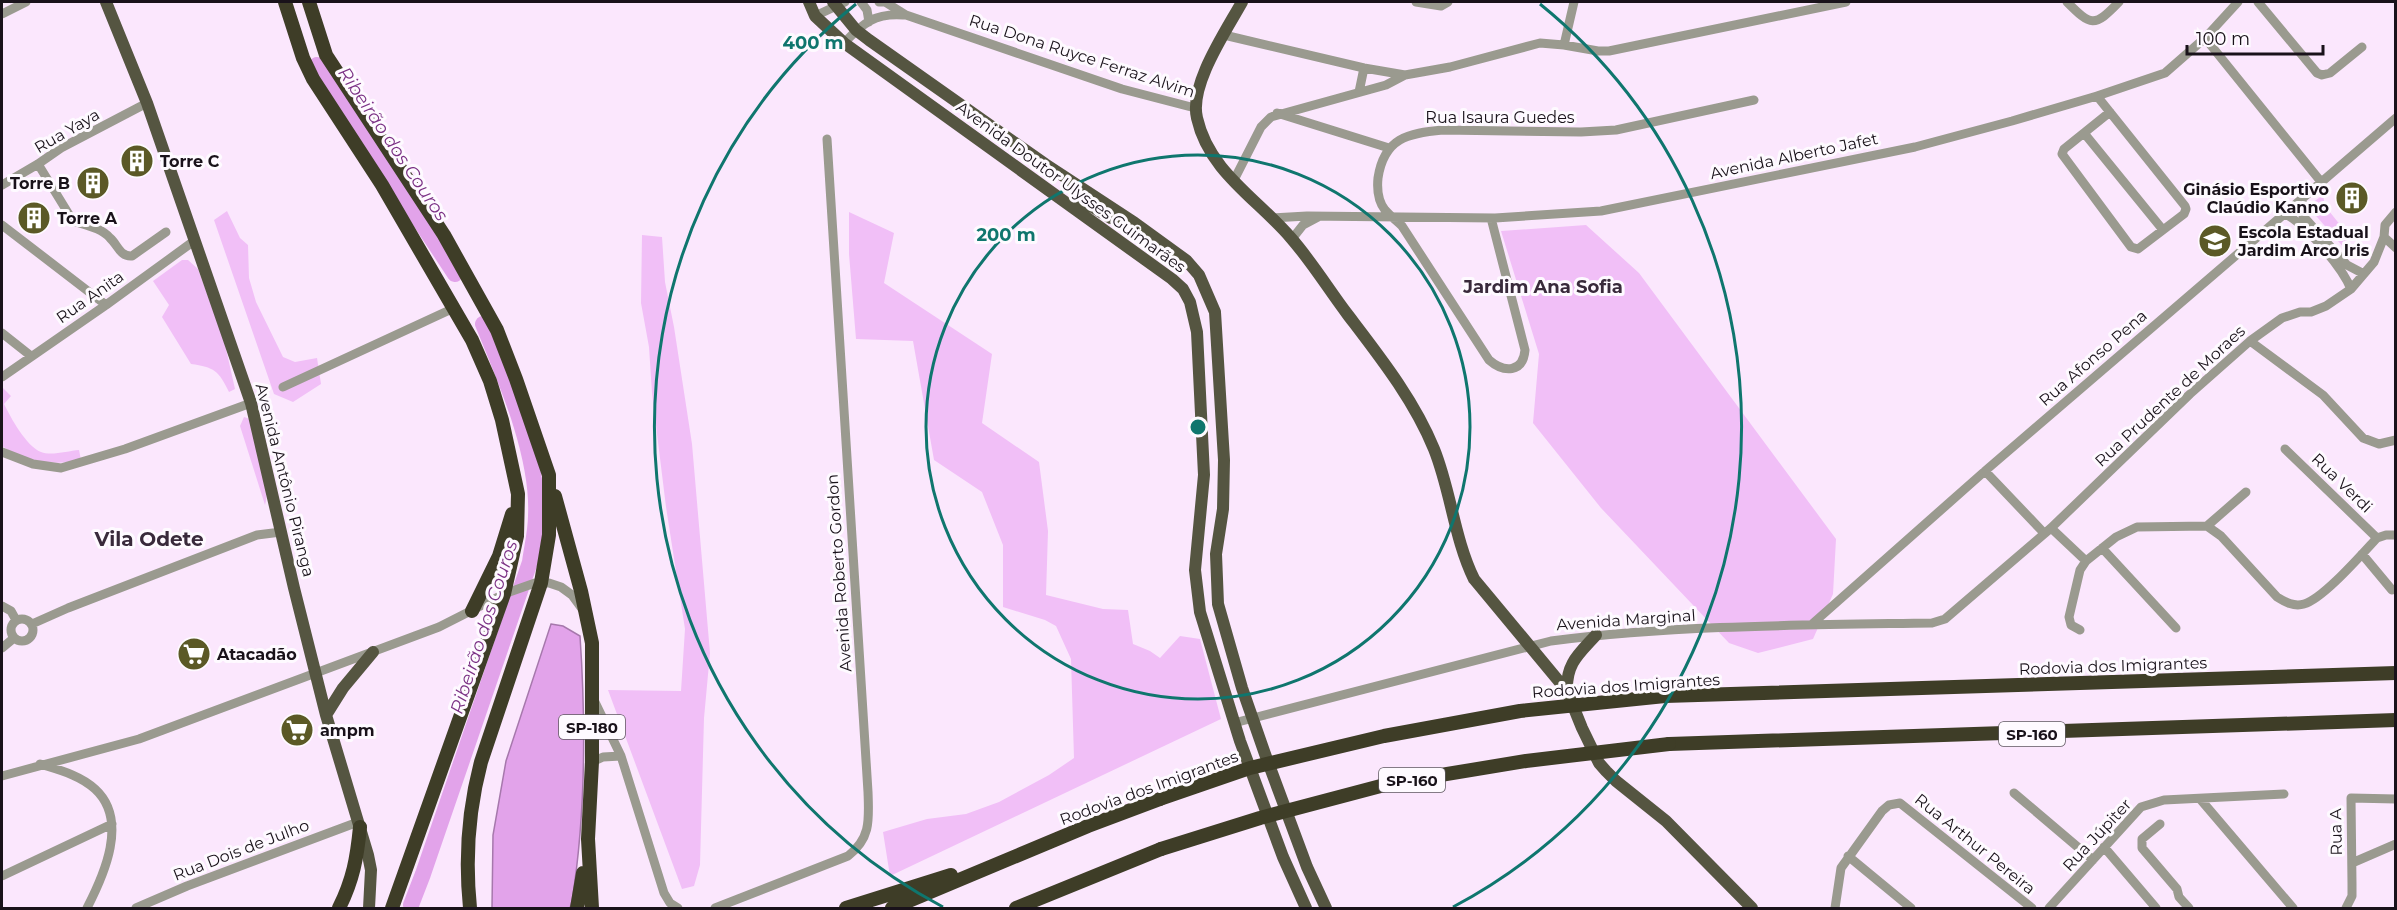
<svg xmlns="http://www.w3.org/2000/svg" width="2397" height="910" font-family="Montserrat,sans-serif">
  <rect width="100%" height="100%" fill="#fbe7fd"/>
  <path fill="#f1bff7" d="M2323,195L2325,206L2349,236L2345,249L2310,209L2312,203Z
    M227,211L240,238L248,245L249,278L256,302L283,357L295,362L317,358L321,384L293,402L274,394L214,220Z
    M849,212L894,233L884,283L992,354L982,423L1039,462L1048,531L1046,595L1103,609L1128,610L1133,644L1150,651L1160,658L1180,636L1200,639L1221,719L890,876L883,832L927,819L966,814L999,802L1049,775L1074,758L1071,659L1056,626L1045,620L1003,607V545L982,492L934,460L913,341L856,339L849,254Z
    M1586,225L1639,273L1836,539L1833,594L1813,639L1758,653L1729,643L1601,508L1533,423L1539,354L1501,231Z
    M642,235L662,237L665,282L674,327L692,444L710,653L704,718L700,865L694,886L682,889L608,690L681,691L685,629L666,507L652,393L649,347L641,303Z
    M182,260H188L198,269L224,340L235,389L229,392C219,371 214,367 191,364L162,317L169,305L153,281Z
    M2,387L11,396L4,404C11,418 26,446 41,452C51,456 68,451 79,450L81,460C54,466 25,462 2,446Z
    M244,417L250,419C256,442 272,482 265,505L240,426Z"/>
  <path fill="#e2a3ea" stroke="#a678ac" stroke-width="1.5" d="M551,624L563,626L580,636C586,725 586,813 572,901L570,908H492L493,835L506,761Z"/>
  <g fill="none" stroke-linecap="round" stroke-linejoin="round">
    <path stroke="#e2a3ea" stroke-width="16" d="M317,65L455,274
      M411,905L423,874L530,562C532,547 536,531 536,516C539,455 506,380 483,324"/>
    <path stroke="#9a9a8f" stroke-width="9" d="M861,2L867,10L869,22
      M879,2H885L906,15L1122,89L1195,108
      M1416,2L1441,6L1448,2
      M2067,2C2091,26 2094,28 2119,2
      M2258,2L2317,73L2322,75L2330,73L2362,47
      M2,14L26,2
      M815,16L845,2
      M1224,35L1364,68L1405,75L1450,67L1540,43L1564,45L1598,51H1609L1846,2
      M2205,38L2322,183
      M844,43C863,23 875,13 903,15
      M1564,45L1574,2
      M1359,92L1364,68
      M2097,96L2185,206L2186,209L2184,214L2138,249L2131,247L2062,154L2064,149L2110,112
      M1277,113L1389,148
      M2084,133L2163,230
      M38,164L73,221C85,225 102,228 110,238C118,245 120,257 132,256L166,232
      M1233,182L1261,127L1271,117L1386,85L1405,75
      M2,185L38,164L61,148L147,103
      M2302,197L2303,216L2347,265L2364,274
      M2283,213C2304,222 2342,267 2351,289
      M1272,218L1307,216L1495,218L1601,211L1915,147L2012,121L2097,96L2165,73L2205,38L2238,2
      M1491,218L1525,350C1523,373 1504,373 1489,360L1402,226C1397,221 1390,216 1385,210C1378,201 1377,188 1378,178C1384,138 1408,133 1443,130L1581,132L1616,130L1754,100
      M2,225L106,305
      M2384,237L2396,248
      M1292,239L1303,225L1318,217
      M2,333L31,356
      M2250,341L2323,395L2363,438L2379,444L2396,440
      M2,377L106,305L194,241
      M283,387L454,308
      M2285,449L2377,538
      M2,452L33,464L61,468L125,449L251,403
      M1985,471L2044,533
      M2207,526L2246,492
      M2051,528L2086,561
      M2102,548L2176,628
      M2362,554L2392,590
      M2,606L11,611L16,620
      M11 630a11 11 0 1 1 22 0a11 11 0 1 1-22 0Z
      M32,624L68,608L257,535L281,532
      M1811,625L1985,471L2396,118
      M2080,630L2071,625L2069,617L2080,570L2086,561L2116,537L2137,527L2207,526L2221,536L2277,597C2285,602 2294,607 2304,604C2323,599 2362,554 2377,538L2386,535H2396
      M2,648L14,638
      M593,698L621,756L664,893L670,903L678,908
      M1234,723L1551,641C1677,625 1805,625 1932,623L1945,619L2051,528L2190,394L2250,341L2282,318L2300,312H2311L2326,306L2351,289L2374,262L2384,237L2385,225L2396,212
      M592,762L603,757L621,756
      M40,764C59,770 80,775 95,789C129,820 104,875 87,908
      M2,776L139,739L439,627L504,594L535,583H549L561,587L572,595L583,610
      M2014,793L2093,860
      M2201,800L2293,908
      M2160,824L2142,839V848L2177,889L2179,897L2189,908
      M2104,847L2156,908
      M1848,856L1911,908
      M2352,863L2396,844
      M2,876L112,824
      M136,908L187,886L358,822
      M715,908L848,856C871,838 869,820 868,792L827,139
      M1835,908L1841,868L1882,811L1889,805L1900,803L2032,908
      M2049,908L2141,807L2164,800L2284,794
      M2346,908L2352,896V884L2351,798L2396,799"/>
    <path stroke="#555541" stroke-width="12" d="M106,2L147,103L251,403L294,588L326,715L368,855L371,870L369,908
      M809,2L815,16L844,43L1172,279L1183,289L1190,302L1197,332L1204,475L1195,570L1200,612L1240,741L1283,857L1306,908
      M833,2L856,30L869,40L1045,164L1135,223L1186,260L1199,275L1215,312L1224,460L1223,509L1216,554L1218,604L1242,688L1265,754L1307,867L1326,908
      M1242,2C1226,31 1189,85 1197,118C1209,172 1258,199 1291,238C1312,262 1329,290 1348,315C1380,357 1414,400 1434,449C1451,491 1454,538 1474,579L1567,691L1582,728L1599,763L1606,771L1616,781L1666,821L1752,908
      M1069,204L1083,201L1111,218L1119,220
      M1567,691C1566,663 1579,654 1596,635
      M326,715L343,688L373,652"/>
    <path stroke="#3e3d27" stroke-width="14" d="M285,2L303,58L313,79L382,185L472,340L490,381L502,420L518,494L517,536L504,594L392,908
      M309,2L326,55L444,235L497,330L516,379L549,475V535L541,583L481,762C468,811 465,859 470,908
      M555,496L581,591L592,643V762L588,839L592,908
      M472,611L499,556L512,514
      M1665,696L2396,673
      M1669,744L2396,720
      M339,908C353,880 357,858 360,827
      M577,908L583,873
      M846,908L951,875
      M892,908L1088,826L1160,799
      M1016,908L1161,849"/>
    <path stroke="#3e3d27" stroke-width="14" d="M1160,799L1250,768L1384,736L1520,711L1665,696
      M1161,849L1260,818L1392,783L1526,761L1669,744"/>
  </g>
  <g fill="none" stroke="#0f766e" stroke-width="3">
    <circle cx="1198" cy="427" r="272"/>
    <path d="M943 907A544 544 0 0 1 856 4M1540 4A544 544 0 0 1 1453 907"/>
  </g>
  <defs>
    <g id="building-disc" transform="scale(1.725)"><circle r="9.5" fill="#5b5926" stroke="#fefaff"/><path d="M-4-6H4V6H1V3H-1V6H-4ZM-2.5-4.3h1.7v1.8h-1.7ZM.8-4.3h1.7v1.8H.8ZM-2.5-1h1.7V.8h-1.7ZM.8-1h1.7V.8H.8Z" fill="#fff"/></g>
    <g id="school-disc" transform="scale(1.725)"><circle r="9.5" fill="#5b5926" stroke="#fefaff"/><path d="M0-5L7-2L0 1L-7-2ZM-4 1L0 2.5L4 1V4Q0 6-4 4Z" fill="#fff"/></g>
    <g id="supermarket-disc" transform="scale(1.725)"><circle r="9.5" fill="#5b5926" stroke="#fefaff"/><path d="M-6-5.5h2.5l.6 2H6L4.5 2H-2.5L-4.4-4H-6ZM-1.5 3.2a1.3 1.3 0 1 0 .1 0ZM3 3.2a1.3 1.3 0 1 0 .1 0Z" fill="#fff"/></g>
  </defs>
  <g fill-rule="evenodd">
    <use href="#building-disc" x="137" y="161"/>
    <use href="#building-disc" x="93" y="183"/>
    <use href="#building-disc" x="2352" y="198"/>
    <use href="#building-disc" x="34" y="218"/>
    <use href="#school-disc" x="2215" y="241"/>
    <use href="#supermarket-disc" x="194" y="654"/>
    <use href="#supermarket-disc" x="297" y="730"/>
  </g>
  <g text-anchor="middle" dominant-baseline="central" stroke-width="6" stroke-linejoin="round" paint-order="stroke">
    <g fill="#fefaff" stroke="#5e585f" stroke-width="1.5">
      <rect x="559" y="715" width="66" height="24" rx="4.5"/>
      <rect x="1999" y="722" width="66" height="24" rx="4.5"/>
      <rect x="1379" y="768" width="66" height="24" rx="4.5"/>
    </g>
    <g font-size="15" font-weight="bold" fill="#19121a">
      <text x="592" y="727">SP-180</text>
      <text x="2032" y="734">SP-160</text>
      <text x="1412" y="780">SP-160</text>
    </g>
    <g font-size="16" fill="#19121a" stroke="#fefaff">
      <text transform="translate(1082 56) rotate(18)">Rua Dona Ruyce Ferraz Alvim</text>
      <text x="1500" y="117">Rua Isaura Guedes</text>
      <text transform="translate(67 131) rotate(-30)">Rua Yaya</text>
      <text transform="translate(1794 156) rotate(-12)">Avenida Alberto Jafet</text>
      <text transform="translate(1071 187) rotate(36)">Avenida Doutor Ulysses Guimarães</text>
      <text transform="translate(90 297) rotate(-35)">Rua Anita</text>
      <text transform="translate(2093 358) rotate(-41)">Rua Afonso Pena</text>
      <text transform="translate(2170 396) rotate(-43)">Rua Prudente de Moraes</text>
      <text transform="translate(285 480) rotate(76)">Avenida Antônio Piranga</text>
      <text transform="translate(2342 483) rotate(44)">Rua Verdi</text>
      <text transform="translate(839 573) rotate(-94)">Avenida Roberto Gordon</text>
      <text transform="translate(1626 620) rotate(-4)">Avenida Marginal</text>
      <text transform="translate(2113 666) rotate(-2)">Rodovia dos Imigrantes</text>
      <text transform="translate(1626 686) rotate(-4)">Rodovia dos Imigrantes</text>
      <text transform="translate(1149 788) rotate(-20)">Rodovia dos Imigrantes</text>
      <text transform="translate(2336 832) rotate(-91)">Rua A</text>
      <text transform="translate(2097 835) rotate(-47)">Rua Júpiter</text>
      <text transform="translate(1975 844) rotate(39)">Rua Arthur Pereira</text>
      <text transform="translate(241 850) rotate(-21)">Rua Dois de Julho</text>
    </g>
    <g font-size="16" font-weight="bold" fill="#19121a" stroke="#fefaff" text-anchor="start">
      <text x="160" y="161">Torre C</text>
      <text x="70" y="183" text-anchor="end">Torre B</text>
      <text x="2329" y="189" text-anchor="end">Ginásio Esportivo<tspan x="2329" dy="18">Claúdio Kanno</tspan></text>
      <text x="57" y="218">Torre A</text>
      <text x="2238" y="232">Escola Estadual<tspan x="2238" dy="18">Jardim Arco Iris</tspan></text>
      <text x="217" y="654">Atacadão</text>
      <text x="320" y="730">ampm</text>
    </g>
    <g font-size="18" font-style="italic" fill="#7b3185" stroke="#fefaff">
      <text transform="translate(393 144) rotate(56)">Ribeirão dos Couros</text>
      <text transform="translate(484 627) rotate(-72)">Ribeirão dos Couros</text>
    </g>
    <g font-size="18" font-weight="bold" fill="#392a3b" stroke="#fefaff">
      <text x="1543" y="287">Jardim Ana Sofia</text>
    </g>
    <g font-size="20" font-weight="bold" fill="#392a3b" stroke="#fefaff">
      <text x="149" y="539">Vila Odete</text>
    </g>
  </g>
  <circle cx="1198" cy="427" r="9" fill="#0f766e" stroke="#fefaff" stroke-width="3"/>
  <g font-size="18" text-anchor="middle" font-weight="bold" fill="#0f766e" stroke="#fefaff" stroke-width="6" stroke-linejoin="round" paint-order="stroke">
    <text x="813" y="49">400 m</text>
    <text x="1006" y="241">200 m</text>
  </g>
  <rect width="2397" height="910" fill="none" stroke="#19121a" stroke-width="6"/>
  <path d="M2187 45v9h136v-9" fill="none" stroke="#19121a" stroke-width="3"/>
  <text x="2196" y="45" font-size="18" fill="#19121a" stroke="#fefaff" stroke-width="4.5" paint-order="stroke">100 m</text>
</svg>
